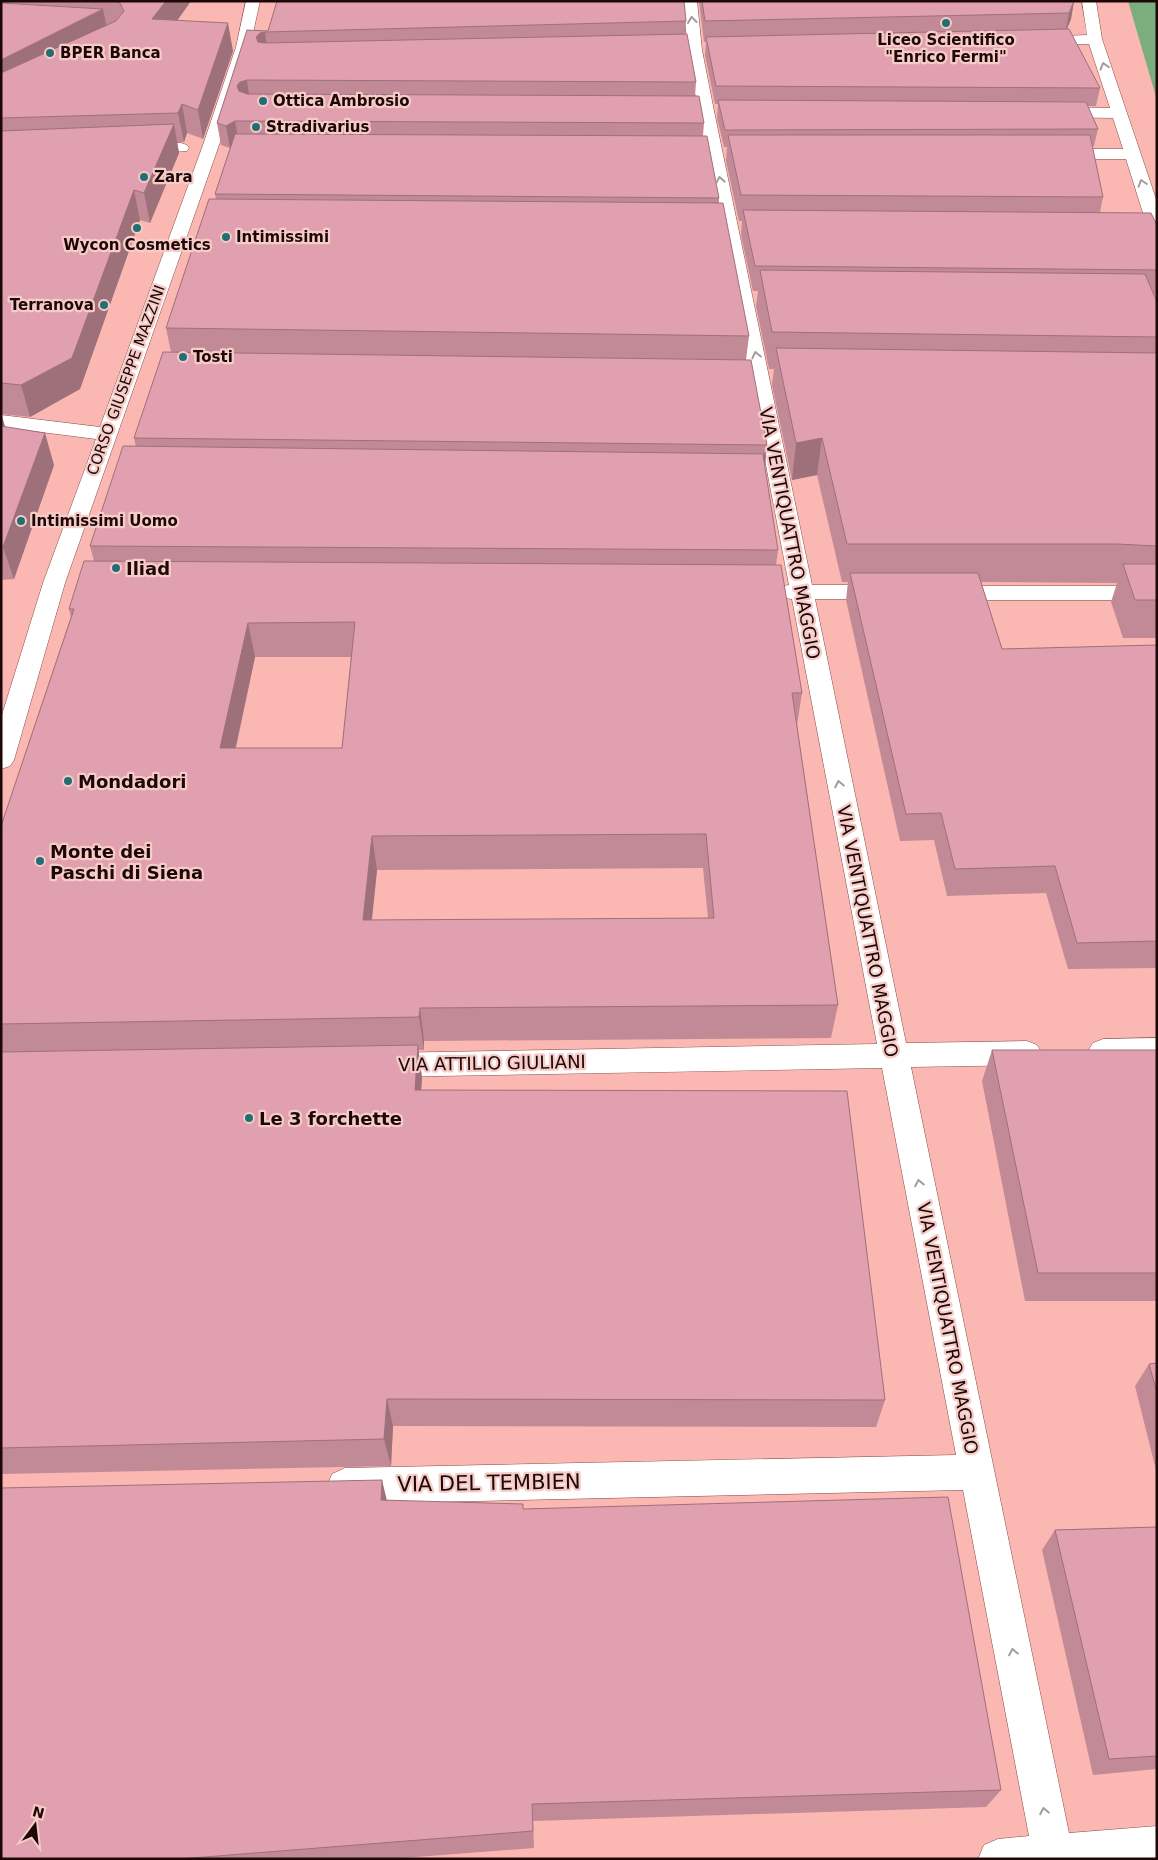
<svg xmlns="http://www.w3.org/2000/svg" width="1158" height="1860" font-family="'DejaVu Sans',sans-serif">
  <rect width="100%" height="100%" fill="#fbb7b1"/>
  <path fill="#7cad7c" d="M1128,1H1157V100Z"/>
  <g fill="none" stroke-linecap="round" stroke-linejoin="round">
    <g stroke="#864c48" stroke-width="1">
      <path id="minor" d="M246,1H260L250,47L219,145L65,583L14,760L10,766L1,769V718L43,583L96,439L1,427V415L100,427L203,145L236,47Z
        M683,1H697L702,50L714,111L812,585H884L892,587L895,592L892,597L884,599H815L906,1043L1027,1041L1037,1045L1042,1053L1037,1061L1027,1065L911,1067L1069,1833L1157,1826V1859H978L984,1845L998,1839L1029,1836L963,1490L345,1504L332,1498L327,1486L332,1474L345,1468L956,1455L882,1068L383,1077L373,1074L368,1065L373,1056L383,1053L877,1044L792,599L777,597L774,592L777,587L789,585L698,111L688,50Z
        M1082,1H1096L1102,39L1157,202V234L1151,233L1148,229L1126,159H1058L1052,157L1050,154L1052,151L1058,149H1123L1113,118L1054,117L1048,115L1046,112L1048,109L1054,107L1110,108L1089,44L1037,45L1032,44L1030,41L1032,38L1037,37L1087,35Z
        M181,143L187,145L189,148L187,151L140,154L134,152L132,149L134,146L140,144Z
        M947,586H1157V600H947L939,598L936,593L939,588Z
        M1157,1038V1062L1103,1063L1093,1059L1088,1051L1093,1043L1103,1039Z"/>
    </g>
    <use href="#minor" fill="#fff" fill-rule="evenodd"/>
  </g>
  <path fill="#c28a96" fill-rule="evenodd" d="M1,1H191L177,21L233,51L203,139L187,133L184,142H177L179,153L150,223L140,220L80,389L30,417L1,414L5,427L54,465L14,579L1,580Z
    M699,1H1074L1071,19L1066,29L1100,88L1096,106H1088L1098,129L1094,146H1092L1103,197L1100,212L1157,225V295H1154L1157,302V638H1123L1111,602L1117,583L981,582L1002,649L1157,645V968L1068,969L1046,893L947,896L934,840L900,841L846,600L848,582H842L817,475L792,480L772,385L774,369H769L756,306L758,291H753L741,235L742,221H739L726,161L727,147H724L717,118L718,104H715L705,55L706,42H704Z
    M686,21L685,34L696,82L695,96L704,123L703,136L719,198V203L749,336L746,360L767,445L765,468L778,550L776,565L802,693L797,725L838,1005L831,1038L424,1041V1050H418L422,1078L421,1090L885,1400L876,1427L393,1426L391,1466L1,1474V826L71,617L69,609L94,561L90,546L136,447L134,438L171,352L166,328L216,199L215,194L230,148L221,145L217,123L247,30L268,31ZM255,657H351L342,748H236ZM703,868L708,918L372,920L377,870Z
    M992,1050H1157V1301H1025L982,1081Z
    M1157,1363V1474L1135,1386L1149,1364Z
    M387,1500L524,1509L1001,1790L986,1807L533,1821L534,1848L390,1859H1Z
    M1157,1527V1769L1093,1775L1042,1550L1055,1530Z"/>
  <path fill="#9e707a" d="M166,1H191L158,47L152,19Z
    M1074,1L1071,19L1065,34L1069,13Z
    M103,9L109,37L1,92V60Z
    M228,23L233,51L203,139L198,110Z
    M265,32L268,53L263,54L256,37L260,33Z
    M247,80L250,102L243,104L237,86L240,82Z
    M182,104L187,133L184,142L178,113Z
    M235,121L239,143L230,148L226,126Z
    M174,124L179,153L150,223L144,193Z
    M134,190L140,220L80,389L30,417L21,385Z
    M1,413L6,430L1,432Z
    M45,433L54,465L14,579L3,547Z
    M822,438L817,475L792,480L796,443Z
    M766,454L763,486V455Z
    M248,623L255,657L228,782L220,748Z
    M372,836L377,870L368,954L363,920Z
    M420,1008L424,1041V1050L419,1017Z
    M418,1045L422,1078L419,1121L415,1090Z
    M387,1399L393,1426L391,1466L384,1439Z
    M382,1480L388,1505L381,1500Z"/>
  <path fill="#e1a0af" stroke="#9e707a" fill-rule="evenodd" d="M116,1H166L152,19L228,23L198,110L182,104L178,113L1,118V73L116,21L124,11L120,3Z
    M277,1H684L686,21L265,32L260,33L256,37L258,42L265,43L687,34L696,82L247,80L240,82L237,86L239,91L247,94L699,96L704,123L235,121L226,126L217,123L247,30L268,31Z
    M702,1H1074L1069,13L705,21Z
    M1,3L103,9L1,60Z
    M1069,29L1100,88L716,86L706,37Z
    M718,100L1086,102L1098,129L725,130Z
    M174,124L144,193L134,190L72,358L21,385L1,383V131Z
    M235,134L707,136L719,198L215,194Z
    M728,135H1090L1103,197L741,195Z
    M209,199L723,203L749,336L166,328Z
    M743,210L1151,213L1157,225V270L755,266Z
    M760,270L1145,274L1157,302V337L772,332Z
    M776,348L1157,353V546L1117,544H847L822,438L796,443Z
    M163,352L751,360L767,445L134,438Z
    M1,426L45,433L3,547H1Z
    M123,446L766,454L763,455L778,550L90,546Z
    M84,561L781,565L802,693H792L838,1005L420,1008L419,1017L1,1024V826L74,609H69ZM355,622L342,748H220L248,623ZM706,834L714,918L363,920L372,836Z
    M1123,564H1157V600H1135Z
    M850,573H978L1002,649L1157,645V941L1077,943L1055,866L955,869L941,813L906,814Z
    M418,1045L415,1090L847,1091L885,1400L387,1399L384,1439L1,1448V1052Z
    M992,1050H1157V1273H1038Z
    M1157,1363V1393L1149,1364Z
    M382,1480L381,1500L523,1504V1509L948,1497L1001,1790L532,1804L533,1831L179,1859H1V1488Z
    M1157,1527V1756L1109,1759L1055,1530Z"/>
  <defs><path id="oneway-chevron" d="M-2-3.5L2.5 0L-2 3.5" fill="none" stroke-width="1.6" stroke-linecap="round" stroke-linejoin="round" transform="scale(1.25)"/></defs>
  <g stroke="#a59c9c">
    <use href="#oneway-chevron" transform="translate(692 20) rotate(-96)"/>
    <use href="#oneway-chevron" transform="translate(1104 66) rotate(-107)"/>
    <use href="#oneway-chevron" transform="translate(720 180) rotate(-100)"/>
    <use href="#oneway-chevron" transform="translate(1142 183) rotate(-108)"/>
    <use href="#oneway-chevron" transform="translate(756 355) rotate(-102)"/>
    <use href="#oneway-chevron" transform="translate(839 784) rotate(-101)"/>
    <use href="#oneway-chevron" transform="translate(919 1183) rotate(-101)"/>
    <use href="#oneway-chevron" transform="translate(1013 1652) rotate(-101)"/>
    <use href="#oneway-chevron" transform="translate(1044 1811) rotate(-101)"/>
  </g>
  <g fill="#236e75" stroke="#f6ccc8" stroke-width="2">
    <circle cx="946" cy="23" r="5"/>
    <circle cx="50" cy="53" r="5"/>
    <circle cx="263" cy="101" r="5"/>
    <circle cx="256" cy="127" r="5"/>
    <circle cx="144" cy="177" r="5"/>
    <circle cx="137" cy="228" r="5"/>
    <circle cx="226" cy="237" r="5"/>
    <circle cx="104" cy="305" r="5"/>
    <circle cx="183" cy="357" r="5"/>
    <circle cx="21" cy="521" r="5"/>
    <circle cx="116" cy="568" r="5"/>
    <circle cx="68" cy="781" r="5"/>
    <circle cx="40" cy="861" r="5"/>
    <circle cx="249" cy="1118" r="5"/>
  </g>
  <g text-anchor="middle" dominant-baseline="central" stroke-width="4.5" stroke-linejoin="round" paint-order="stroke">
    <g font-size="15" font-weight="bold" fill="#1e0707" stroke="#f6ccc8" text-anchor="start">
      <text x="946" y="40" text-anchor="middle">Liceo Scientifico<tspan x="946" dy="17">"Enrico Fermi"</tspan></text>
      <text x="60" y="53">BPER Banca</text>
      <text x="273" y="101">Ottica Ambrosio</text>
      <text x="266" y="127">Stradivarius</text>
      <text x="154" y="177">Zara</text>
      <text x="236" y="237">Intimissimi</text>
      <text x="137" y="245" text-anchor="middle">Wycon Cosmetics</text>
      <text x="94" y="305" text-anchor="end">Terranova</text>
      <text x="193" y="357">Tosti</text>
      <text x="31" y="521">Intimissimi Uomo</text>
    </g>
    <g font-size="15" fill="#1e0707" stroke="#f6ccc8">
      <text transform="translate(126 380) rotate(-70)">CORSO GIUSEPPE MAZZINI</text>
    </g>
    <g font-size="18" fill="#1e0707" stroke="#f6ccc8">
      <text transform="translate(790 533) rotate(79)">VIA VENTIQUATTRO MAGGIO</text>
      <text transform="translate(868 931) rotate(79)">VIA VENTIQUATTRO MAGGIO</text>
      <text transform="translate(492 1063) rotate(-1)">VIA ATTILIO GIULIANI</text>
      <text transform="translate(948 1328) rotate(79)">VIA VENTIQUATTRO MAGGIO</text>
    </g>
    <g font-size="18" font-weight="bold" fill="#1e0707" stroke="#f6ccc8" text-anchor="start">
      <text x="126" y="568">Iliad</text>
      <text x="78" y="781">Mondadori</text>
      <text x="50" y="851">Monte dei<tspan x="50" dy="21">Paschi di Siena</tspan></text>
      <text x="259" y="1118">Le 3 forchette</text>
    </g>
    <g font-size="21" fill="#1e0707" stroke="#f6ccc8">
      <text transform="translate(489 1483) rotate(-1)">VIA DEL TEMBIEN</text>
    </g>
  </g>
  <rect width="1158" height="1860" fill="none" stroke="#1e0707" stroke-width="5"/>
  <g transform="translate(35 1825) rotate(15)" stroke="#f6ccc8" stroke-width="4" paint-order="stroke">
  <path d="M0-4L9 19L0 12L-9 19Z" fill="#1e0707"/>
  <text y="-8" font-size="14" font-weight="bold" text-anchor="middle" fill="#1e0707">N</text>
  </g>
</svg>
